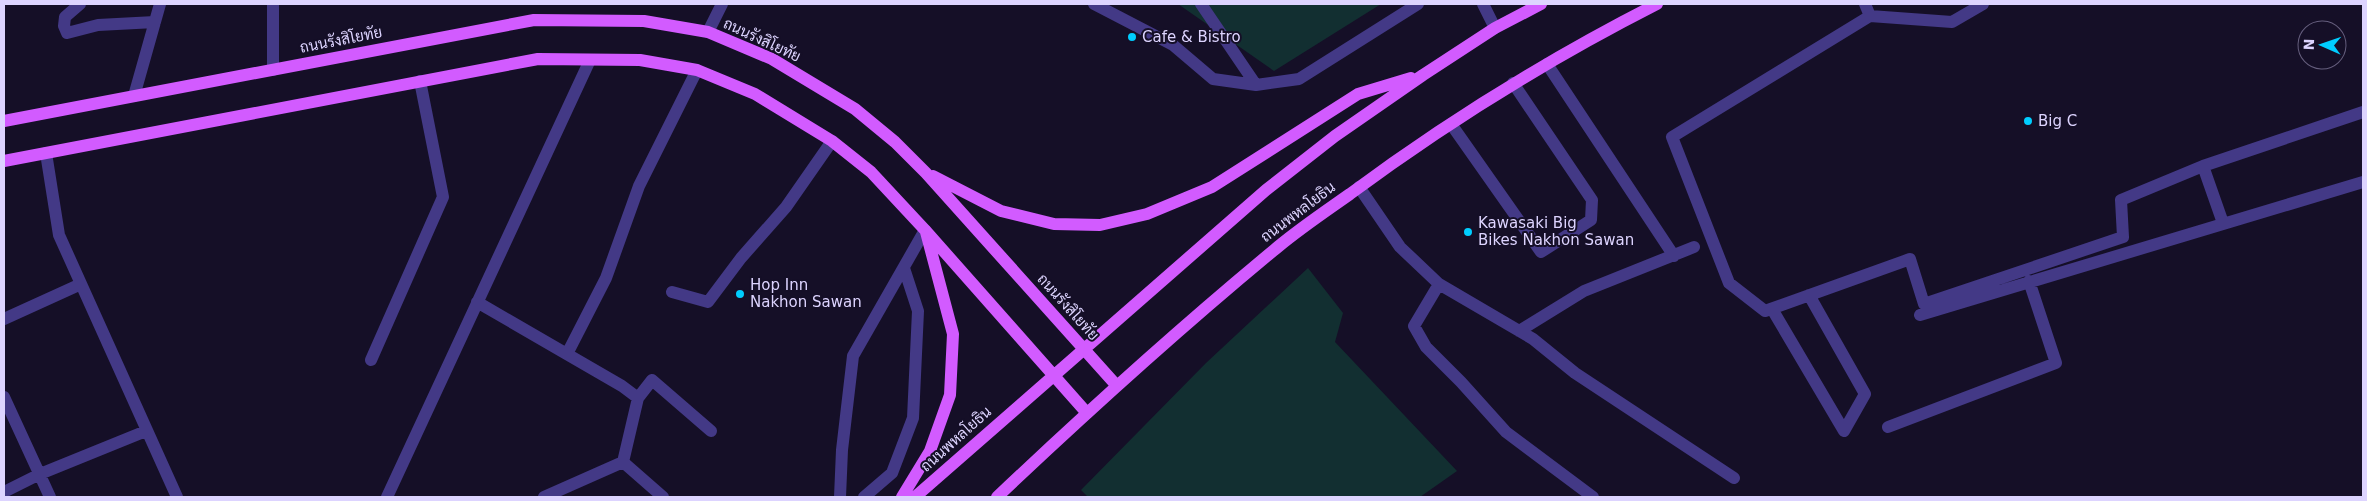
<svg xmlns="http://www.w3.org/2000/svg" width="2367" height="501" font-family="'DejaVu Sans',Sarabun,sans-serif">
  <rect width="100%" height="100%" fill="#150f27"/>
  <path fill="#122f31" d="M1178,4H1381L1274,71Z
    M1308,268L1343,313L1335,342L1457,471L1420,497H1088L1081,490L1206,363Z"/>
  <g fill="none" stroke-linecap="round" stroke-linejoin="round">
    <path stroke="#433986" stroke-width="12" d="M80,4L65,17L64,26L67,33L98,25L155,22
      M1094,4L1173,45L1213,79L1256,85L1299,79L1418,4
      M1201,4L1256,85
      M1483,4L1495,28
      M1865,4L1870,16L1672,137L1729,283L1765,311L1910,259L1924,304L2123,237L2121,200L2203,166L2363,112
      M273,5V70
      M1870,16L1952,22L1983,4
      M708,32L722,4
      M1547,64L1674,256
      M134,96L160,4
      M1451,124L1541,252L1591,220L1592,200L1513,83
      M46,153L59,235L177,497
      M2203,166L2223,223
      M1359,187L1400,247L1439,284L1533,339L1575,373L1734,478
      M1439,284L1414,326L1426,347L1461,382L1506,432L1593,497
      M672,292L708,302L741,258L786,207L832,141
      M477,302L622,386L638,398L623,462
      M1772,309L1844,431L1865,394L1809,295
      M1920,315L2363,182
      M4,319L81,284
      M1519,331L1584,291L1694,247
      M567,354L606,278L639,186L697,70
      M371,360L443,197L420,81
      M4,397L50,497
      M638,398L652,380L711,431
      M1888,427L2056,363L2029,281
      M4,492L40,474L146,431
      M387,497L590,60
      M544,497L623,462L663,497
      M840,497L842,450L853,356L925,230
      M864,497L892,473L913,418L918,311L904,268"/>
    <path stroke="#d25bff" stroke-width="12" d="M4,121L534,20L644,21L708,32L772,59L855,109L895,142L926,173L1117,386
      M4,161L538,59L640,60L697,70L755,94L832,141L871,172L925,230L1086,412
      M933,176L1001,211L1054,224L1100,225L1147,214L1212,187L1358,94L1411,78
      M902,497L930,451L950,395L953,334L926,232
      M915,497L1266,190L1335,136L1423,75L1495,28L1541,4
      M997,497C1088,411 1182,326 1279,246C1302,227 1326,211 1350,194C1447,122 1549,59 1657,4"/>
  </g>
  <g fill="#00cdff" stroke="#150f27" stroke-width="2">
    <circle cx="1132" cy="37" r="5"/>
    <circle cx="2028" cy="121" r="5"/>
    <circle cx="1468" cy="232" r="5"/>
    <circle cx="740" cy="294" r="5"/>
  </g>
  <g text-anchor="middle" dominant-baseline="central" stroke-width="4" stroke-linejoin="round" paint-order="stroke">
    <g font-size="15" fill="#ddd4ff" stroke="#150f27" text-anchor="start">
      <text x="1142" y="37">Cafe &amp; Bistro</text>
      <text x="2038" y="121">Big C</text>
      <text x="1478" y="223">Kawasaki Big<tspan x="1478" dy="17">Bikes Nakhon Sawan</tspan></text>
      <text x="750" y="285">Hop Inn<tspan x="750" dy="17">Nakhon Sawan</tspan></text>
    </g>
    <g font-size="15" fill="#ddd4ff" stroke="#150f27">
      <text transform="translate(341 40) rotate(-11)">ถนนรังสิโยทัย</text>
      <text transform="translate(762 40) rotate(25)">ถนนรังสิโยทัย</text>
      <text transform="translate(1298 212) rotate(-37)">ถนนพหลโยธิน</text>
      <text transform="translate(1068 307) rotate(48)">ถนนรังสิโยทัย</text>
      <text transform="translate(956 439) rotate(-42)">ถนนพหลโยธิน</text>
    </g>
  </g>
  <rect width="2367" height="501" fill="none" stroke="#ddd4ff" stroke-width="10"/>
  <g transform="translate(2322 45) rotate(272)"><circle r="24" fill="#150f27" stroke="#655e7d"/>
  <path d="M0-4L9 19L0 12L-9 19Z" fill="#00cdff"/>
  <text y="-8" font-size="14" font-weight="bold" text-anchor="middle" fill="#ddd4ff">N</text>
  </g>
</svg>
